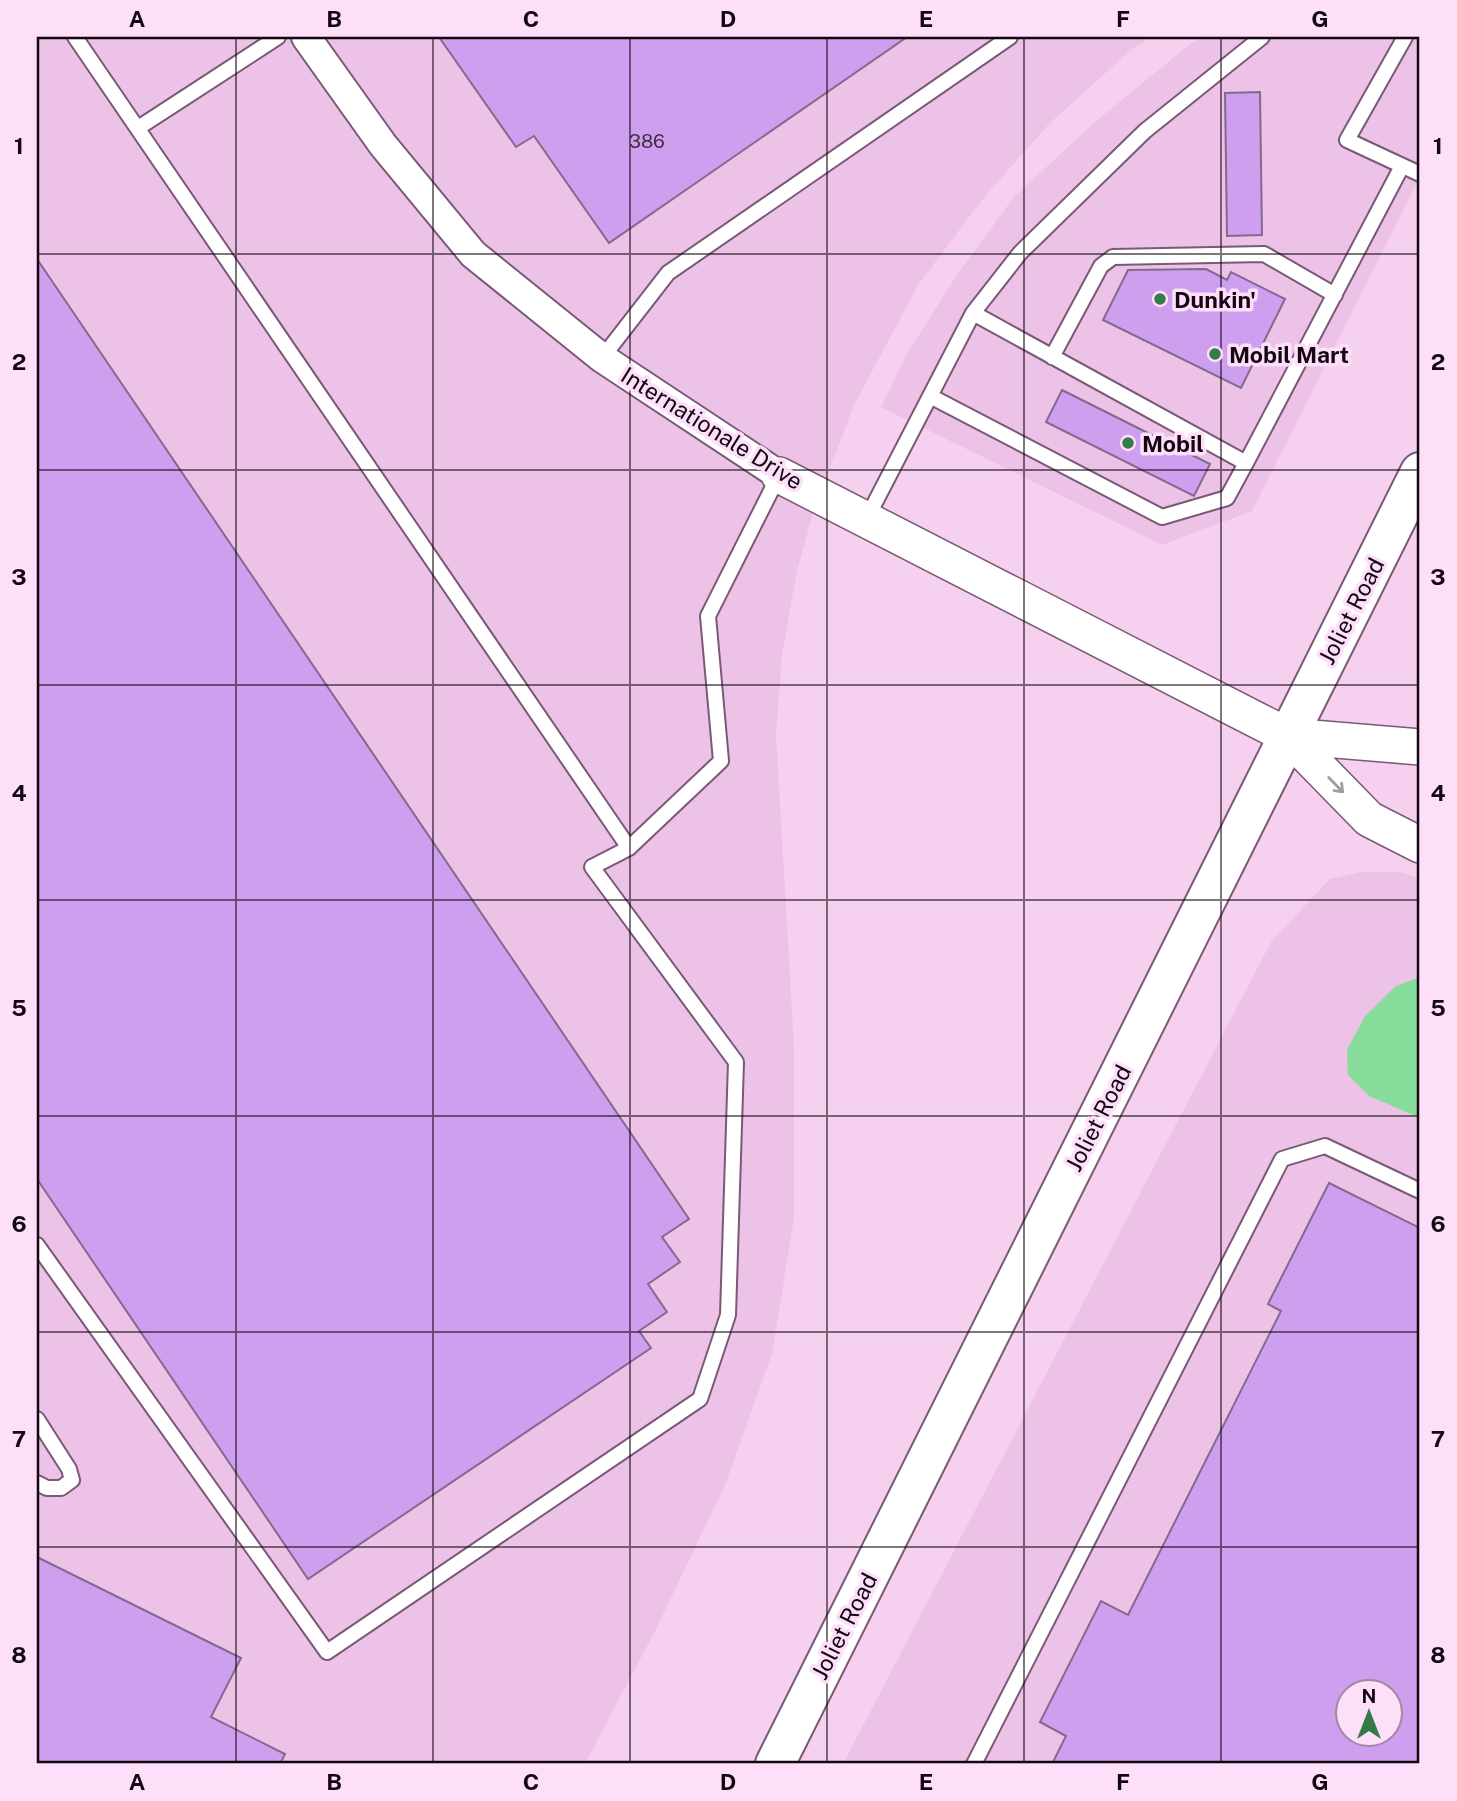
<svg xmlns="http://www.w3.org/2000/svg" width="1457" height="1801" font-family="'Public Sans',sans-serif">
  <rect width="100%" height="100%" fill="#f5d0ef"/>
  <path fill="#edc2e7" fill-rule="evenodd" d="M37,37H1152L1132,49L1050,123L985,196L918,285L854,405L813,513L797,571L782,655L776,735L794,1046V1218L772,1354L725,1485L656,1629L585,1764H37Z
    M1202,37H1420V177L1252,511L1162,545L881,407L908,352L957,275L1014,197L1095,122L1189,45Z
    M1361,872H1400L1420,878V1764H843L1271,942L1330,879ZM1348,1692H1390V1734H1348Z"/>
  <path fill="#87dc9c" d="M1420,977V1118L1369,1096L1348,1075L1347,1050L1365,1016L1396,986Z"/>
  <path fill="#ce9eef" stroke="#806b8e" stroke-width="2" fill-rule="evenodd" d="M439,37H907L609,243L534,136L516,147Z
    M1260,92L1262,235L1227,236L1225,93Z
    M37,259L689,1219L662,1237L680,1262L648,1284L667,1312L639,1331L651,1348L308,1579L37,1179Z
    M1206,269L1227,280L1231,272L1285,299L1241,388L1103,320L1128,270Z
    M1062,390L1210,464L1194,496L1046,422Z
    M1329,1183L1420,1228V1764H1052L1066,1736L1040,1722L1101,1601L1128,1615L1281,1311L1268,1304ZM1348,1692H1390V1734H1348Z
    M37,1557L241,1658L211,1717L285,1754L280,1764H37Z"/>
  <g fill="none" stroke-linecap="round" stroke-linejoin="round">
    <g stroke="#795975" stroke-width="18">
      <path id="service" d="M75,37L629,848
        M1405,37L1347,140L1420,174
        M138,128L278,37
        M973,313L1246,463L1402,166
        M1052,357L1101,266L1113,257L1264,254L1335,295
        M602,358L668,273L1010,37
        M930,396L1162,517L1227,498L1246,463
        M867,518L973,313L1020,253L1145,131L1262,37
        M37,1245L327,1652L700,1399L728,1315L736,1062L592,867L629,848L721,761L708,616L779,475
        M37,1419L69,1469L72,1480L61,1488H47L37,1483
        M974,1764L1282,1159L1325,1146L1420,1191"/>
    </g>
    <g stroke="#795975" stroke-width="32">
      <path id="minor" d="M306,37L383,145L473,254L602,358L779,475"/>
    </g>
    <g stroke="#795975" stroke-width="38">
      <path id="tertiary" d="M779,475L1288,736L1369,819L1420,845
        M1288,736L1420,747"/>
    </g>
    <g stroke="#795975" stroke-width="42">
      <path id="primary" d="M775,1764L1420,472"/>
    </g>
    <use href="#service" stroke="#fff" stroke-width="14"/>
    <use href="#minor" stroke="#fff" stroke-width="28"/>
    <use href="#tertiary" stroke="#fff" stroke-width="35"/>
    <use href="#primary" stroke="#fff" stroke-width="38"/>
  </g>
  <defs><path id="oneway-shaft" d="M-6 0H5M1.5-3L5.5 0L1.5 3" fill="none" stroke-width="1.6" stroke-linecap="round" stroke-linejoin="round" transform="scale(1.75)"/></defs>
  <use stroke="#a19ca0" href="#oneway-shaft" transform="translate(1336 785) rotate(46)"/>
  <path fill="none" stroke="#130711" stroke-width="2" stroke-opacity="0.55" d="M236,37V1764M433,37V1764M630,37V1764M827,37V1764M1024,37V1764M1221,37V1764M37,254H1420M37,470H1420M37,685H1420M37,900H1420M37,1116H1420M37,1332H1420M37,1547H1420"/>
  <g fill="#337c49" stroke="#fddff9" stroke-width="2.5">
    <circle cx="1160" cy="299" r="7"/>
    <circle cx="1215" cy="354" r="7"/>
    <circle cx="1128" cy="443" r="7"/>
  </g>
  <g text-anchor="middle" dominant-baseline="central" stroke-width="7" stroke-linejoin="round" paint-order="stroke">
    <g font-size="19" fill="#422d48">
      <text x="647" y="141">386</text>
    </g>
    <g font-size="23" font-weight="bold" fill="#130711" stroke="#fddff9" text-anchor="start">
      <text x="1174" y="299">Dunkin'</text>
      <text x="1229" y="354">Mobil Mart</text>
      <text x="1142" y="443">Mobil</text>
    </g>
    <g font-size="23" fill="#130711" stroke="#fddff9">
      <text transform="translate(712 428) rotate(32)">Internationale Drive</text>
      <text transform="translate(1351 611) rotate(-63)">Joliet Road</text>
      <text transform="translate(1098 1118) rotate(-63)">Joliet Road</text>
      <text transform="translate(844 1626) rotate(-63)">Joliet Road</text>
    </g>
  </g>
  <rect width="1457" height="1801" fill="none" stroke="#fddff9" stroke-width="77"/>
  <g transform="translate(1369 1713)"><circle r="33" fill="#fddff9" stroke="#9f899c" stroke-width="2"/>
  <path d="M0-5L12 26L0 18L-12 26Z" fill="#337c49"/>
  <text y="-10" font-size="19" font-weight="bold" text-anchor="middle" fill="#130711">N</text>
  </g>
  <rect x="38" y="38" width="1380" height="1724" fill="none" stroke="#130711" stroke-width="2.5"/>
  <g font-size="23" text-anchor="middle" font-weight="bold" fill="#130711">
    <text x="137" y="27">A</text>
    <text x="334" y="27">B</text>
    <text x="531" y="27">C</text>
    <text x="728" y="27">D</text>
    <text x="926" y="27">E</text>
    <text x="1123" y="27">F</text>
    <text x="1320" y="27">G</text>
    <text x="19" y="154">1</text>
    <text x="1438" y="154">1</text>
    <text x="19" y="370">2</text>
    <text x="1438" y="370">2</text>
    <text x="19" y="585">3</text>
    <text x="1438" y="585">3</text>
    <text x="19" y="801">4</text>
    <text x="1438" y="801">4</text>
    <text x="19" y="1016">5</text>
    <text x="1438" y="1016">5</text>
    <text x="19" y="1232">6</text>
    <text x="1438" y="1232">6</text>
    <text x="19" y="1447">7</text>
    <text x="1438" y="1447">7</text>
    <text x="19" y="1663">8</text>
    <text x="1438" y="1663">8</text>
    <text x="137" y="1790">A</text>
    <text x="334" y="1790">B</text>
    <text x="531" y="1790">C</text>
    <text x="728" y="1790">D</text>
    <text x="926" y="1790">E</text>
    <text x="1123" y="1790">F</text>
    <text x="1320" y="1790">G</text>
  </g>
</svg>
